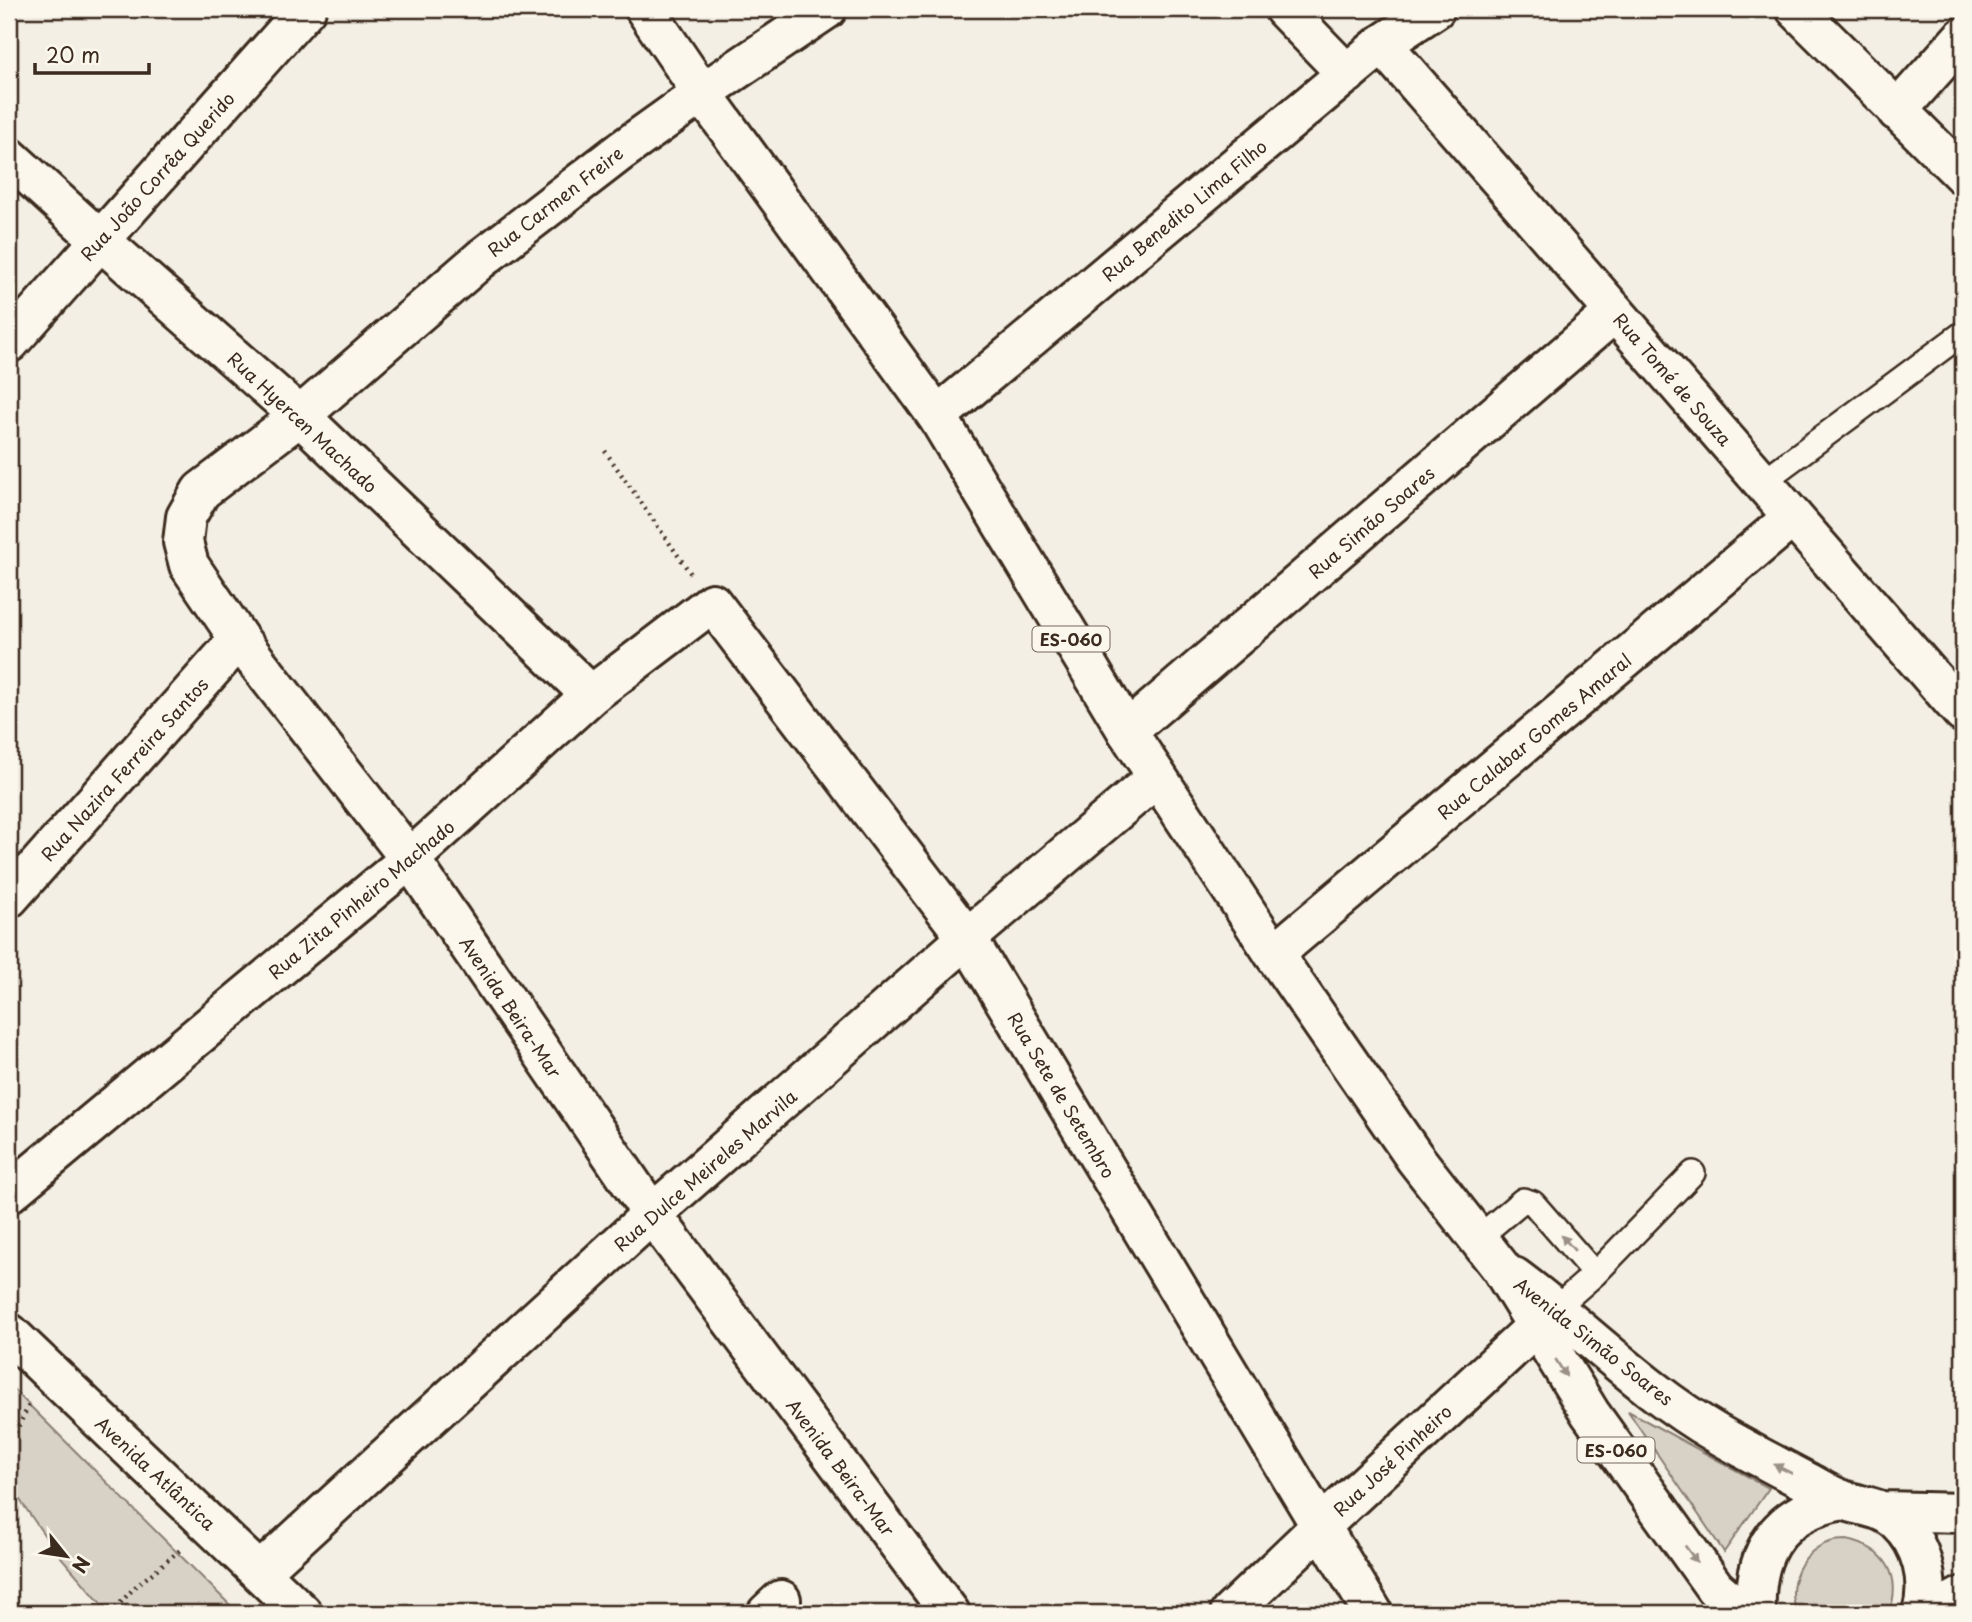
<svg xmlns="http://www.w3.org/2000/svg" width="1972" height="1622" font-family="'Playpen Sans',sans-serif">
  <rect width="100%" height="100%" fill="#f3efe4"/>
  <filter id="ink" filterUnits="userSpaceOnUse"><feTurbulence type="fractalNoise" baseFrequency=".0143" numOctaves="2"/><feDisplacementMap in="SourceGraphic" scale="14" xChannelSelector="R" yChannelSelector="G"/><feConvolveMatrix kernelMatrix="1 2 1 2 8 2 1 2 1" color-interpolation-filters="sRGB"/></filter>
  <g filter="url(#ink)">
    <path fill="#d8d1c6" stroke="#8a7e72" stroke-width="2" d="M9,1385L238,1613H109L54,1549L20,1500L9,1487Z
      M1628,1411L1769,1488L1724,1552Z
      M1847,1540C1885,1548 1903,1575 1889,1613H1798C1784,1587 1801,1550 1830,1542C1835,1540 1841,1540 1847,1540Z"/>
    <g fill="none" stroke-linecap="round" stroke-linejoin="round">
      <g stroke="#3b2a1e" stroke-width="28">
        <path id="lane" d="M1762,482L1963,333
          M1478,1238L1523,1200L1533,1203L1595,1274L1556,1308
          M1595,1274L1693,1173"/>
      </g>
      <g stroke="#3b2a1e" stroke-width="44">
        <path id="street" d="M827,9L702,93L621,151L481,259L300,416L201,491L186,517L183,542L189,565L239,639L410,859L652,1214L950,1613
          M1284,9L1347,74
          M1796,9L1963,175
          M1382,44L1963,713
          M1897,111L1963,37
          M9,157L100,240L300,416L591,695
          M9,343L306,9
          M937,416L1382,44L1435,9
          M1127,731L1615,312
          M9,898L239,639
          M1274,954L1793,517
          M9,1193L410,859L591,695L712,603L967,938L1373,1613
          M260,1572L652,1214L967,938L1157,777
          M767,1613L781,1600"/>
      </g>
      <g stroke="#3b2a1e" stroke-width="44">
        <path id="secondary" d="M9,1333L302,1613
          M1230,1613L1322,1525L1556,1308"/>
      </g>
      <g stroke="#3b2a1e" stroke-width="44">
        <path id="primary" d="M645,9L702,93L937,416L1127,731L1274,954L1415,1158L1501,1268L1590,1413L1715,1588L1736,1606L1752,1613
          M1514,1277C1582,1327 1643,1391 1716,1433C1745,1450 1775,1465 1805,1481C1817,1487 1830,1496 1843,1500C1862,1507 1880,1506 1897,1521C1922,1544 1931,1581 1922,1613
          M1884,1511L1963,1513
          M1756,1613C1753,1550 1779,1511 1843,1500
          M1932,1613L1963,1596"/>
      </g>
      <path stroke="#3b2a1e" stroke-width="4.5" stroke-dasharray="2 5" stroke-linecap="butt" d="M605,451L691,574
        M9,1445L29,1405
        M111,1613L134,1588L180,1550
        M222,1613L241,1606"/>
      <use href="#lane" stroke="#fbf7ec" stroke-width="23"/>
      <use href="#street" stroke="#fbf7ec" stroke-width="38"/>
      <use href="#secondary" stroke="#fbf7ec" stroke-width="38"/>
      <use href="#primary" stroke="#fbf7ec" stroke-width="38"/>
    </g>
    <defs><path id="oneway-solid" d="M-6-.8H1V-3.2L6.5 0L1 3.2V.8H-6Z" transform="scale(1.75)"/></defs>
    <g fill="#9b9085">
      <use href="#oneway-solid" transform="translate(1568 1243) rotate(-131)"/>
      <use href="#oneway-solid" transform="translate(1561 1368) rotate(58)"/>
      <use href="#oneway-solid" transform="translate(1783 1469) rotate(-153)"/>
      <use href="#oneway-solid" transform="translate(1691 1554) rotate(54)"/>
    </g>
  </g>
  <g text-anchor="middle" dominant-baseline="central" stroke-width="5" stroke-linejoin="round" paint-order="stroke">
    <g fill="#fbf7ec" stroke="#75685c" stroke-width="2">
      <rect x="1032.5" y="626.5" width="77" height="25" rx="5"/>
      <rect x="1577.5" y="1437.5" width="77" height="25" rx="5"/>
    </g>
    <g font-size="16" font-weight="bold" fill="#3b2a1e">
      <text x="1071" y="639">ES-060</text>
      <text x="1616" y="1450">ES-060</text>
    </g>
    <g font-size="18" fill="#3b2a1e" stroke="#fbf7ec">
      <text transform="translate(157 176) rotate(-48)">Rua João Corrêa Querido</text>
      <text transform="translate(555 201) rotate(-38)">Rua Carmen Freire</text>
      <text transform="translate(1184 210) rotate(-40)">Rua Benedito Lima Filho</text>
      <text transform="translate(1673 379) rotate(49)">Rua Tomé de Souza</text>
      <text transform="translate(303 422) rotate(43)">Rua Hyercen Machado</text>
      <text transform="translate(1371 522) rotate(-41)">Rua Simão Soares</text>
      <text transform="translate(1534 736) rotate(-40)">Rua Calabar Gomes Amaral</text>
      <text transform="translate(124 769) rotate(-48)">Rua Nazira Ferreira Santos</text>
      <text transform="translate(361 899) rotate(-40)">Rua Zita Pinheiro Machado</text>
      <text transform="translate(511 1007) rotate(56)">Avenida Beira-Mar</text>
      <text transform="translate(1062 1095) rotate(59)">Rua Sete de Setembro</text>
      <text transform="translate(705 1170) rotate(-41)">Rua Dulce Meireles Marvila</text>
      <text transform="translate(1594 1341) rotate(38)">Avenida Simão Soares</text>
      <text transform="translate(1392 1460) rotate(-43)">Rua José Pinheiro</text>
      <text transform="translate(841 1467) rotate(53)">Avenida Beira-Mar</text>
      <text transform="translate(156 1473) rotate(43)">Avenida Atlântica</text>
    </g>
  </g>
  <rect width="1972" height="1622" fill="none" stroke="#fbf7ec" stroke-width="35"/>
  <rect x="18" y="18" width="1937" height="1587" fill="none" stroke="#3b2a1e" stroke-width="2.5" filter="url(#ink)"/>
  <g transform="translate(66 1556) rotate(120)" stroke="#fbf7ec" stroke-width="5" paint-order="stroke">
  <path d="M0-5L12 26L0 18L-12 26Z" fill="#3b2a1e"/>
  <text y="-10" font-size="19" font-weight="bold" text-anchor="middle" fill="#3b2a1e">N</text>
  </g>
  <path d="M35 63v10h114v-10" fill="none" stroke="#3b2a1e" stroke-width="3.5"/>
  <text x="46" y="63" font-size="21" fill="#3b2a1e" stroke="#fbf7ec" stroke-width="5" paint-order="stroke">20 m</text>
</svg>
